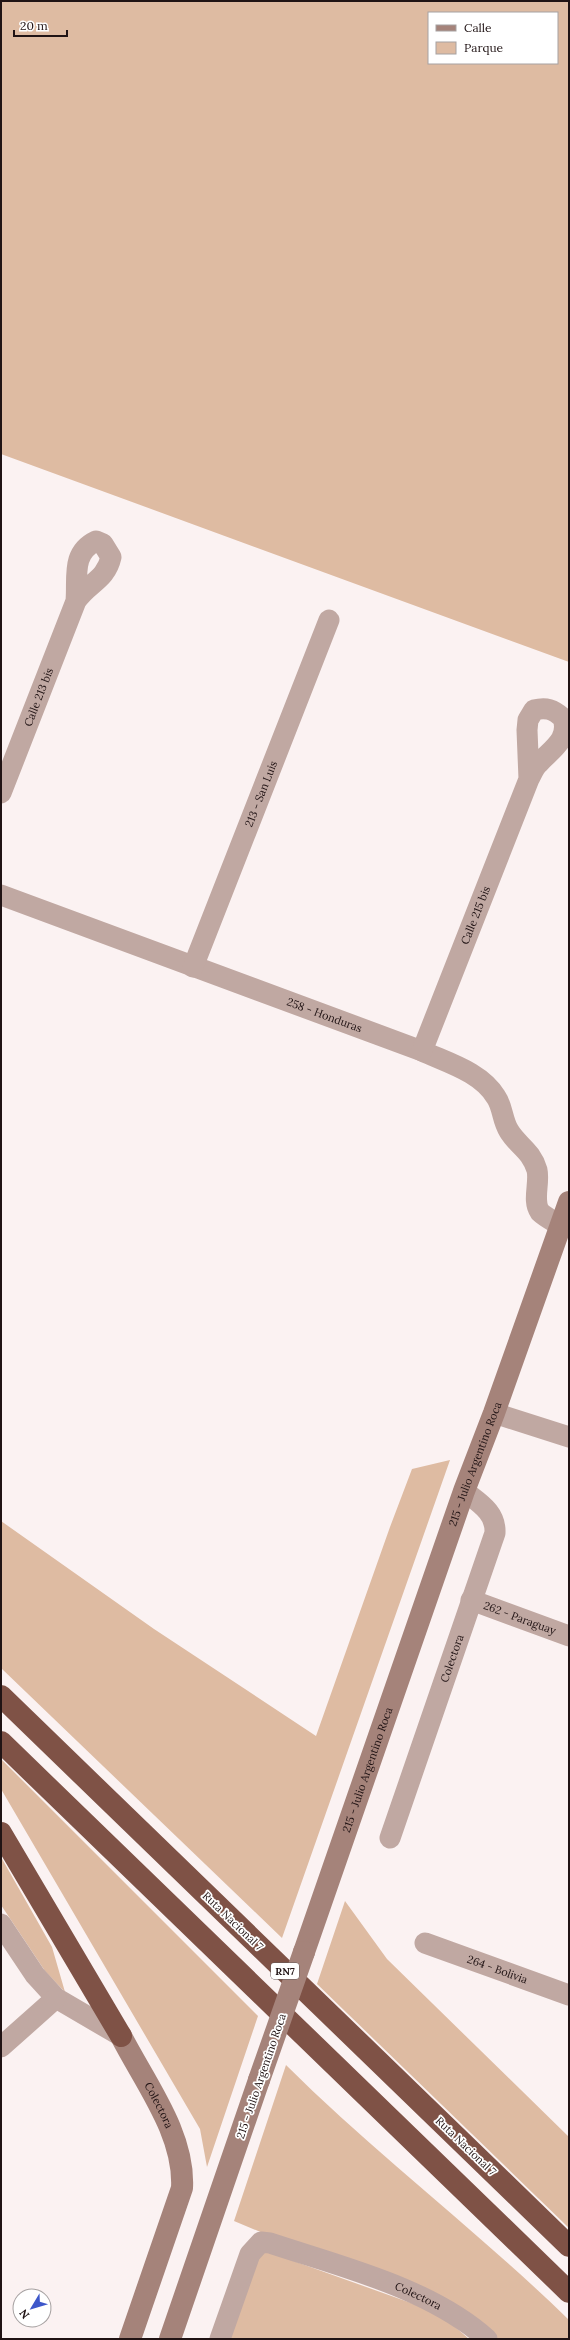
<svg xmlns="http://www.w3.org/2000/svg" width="570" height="2340" font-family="Lora,serif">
  <rect width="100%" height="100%" fill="#fbf2f2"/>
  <path fill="#debba2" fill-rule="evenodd" d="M1,1H569V662L1,454ZM429,13H557V63H429Z
    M450,1460L282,1938L1,1668V1521L154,1629L316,1736L390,1527L412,1469Z
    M1,1759L258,2016L207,2167L200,2129L1,1789Z
    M1,1857L52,1947L65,1992L45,1971L1,1905Z
    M345,1901L387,1959L569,2137V2228L317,1984Z
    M286,2065C376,2155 478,2231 569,2320V2339H498L458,2306L287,2243L234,2221Z
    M260,2249L439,2313L469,2339H228Z"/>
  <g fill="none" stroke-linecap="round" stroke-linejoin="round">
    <g stroke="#c0a8a2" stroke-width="21">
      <path id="s1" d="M1,793L76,601C88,583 106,580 111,557L103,544L96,541C71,553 78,577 76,601"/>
      <path id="s2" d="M1,895L422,1051C448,1063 481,1072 496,1097C503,1107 502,1120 509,1131C518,1146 531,1150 537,1170C540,1183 532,1201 540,1212C545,1217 555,1222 561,1226"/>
      <path id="s3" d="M193,967L329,620"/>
      <path id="s4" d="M422,1051L529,779C532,774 534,767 539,763C552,749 570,739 563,718C553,709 546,707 534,710L528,720L527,730L529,779"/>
      <path d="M494,1413L569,1437"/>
      <path id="s5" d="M471,1600L569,1636"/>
      <path id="s6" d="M390,1838L495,1533C496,1512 479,1503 464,1491"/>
      <path d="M1,1924L35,1975L56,1998L121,2036"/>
      <path id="s7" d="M425,1943L569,1995"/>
      <path d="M1,2047L56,1998"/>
      <path id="s8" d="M220,2339L250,2254L261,2242L270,2243C342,2267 430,2288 487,2339"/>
    </g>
    <g stroke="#a5837a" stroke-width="22">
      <path id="s9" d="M304,1952L464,1491L494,1413L569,1202"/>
      <path id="s10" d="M121,2036C145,2083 185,2134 182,2188L130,2339"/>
      <path d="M170,2339L259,2080"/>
    </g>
    <path stroke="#7f5246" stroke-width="22" d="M1,1696L569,2246
      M1,1742L569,2292
      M1,1833L121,2036"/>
    <path stroke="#a5837a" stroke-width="22" d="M259,2080L304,1952"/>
  </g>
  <g text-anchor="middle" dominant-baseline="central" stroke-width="3.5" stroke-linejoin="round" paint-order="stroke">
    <rect fill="#fff" stroke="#635a5a" stroke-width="1" x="271" y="1963" width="28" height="16" rx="3"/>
    <g font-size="10" font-weight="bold" fill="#201314">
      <text x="285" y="1971">RN7</text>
    </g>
    <g font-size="11" fill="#201314" stroke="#fff">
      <text stroke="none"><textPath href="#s1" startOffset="103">Calle 213 bis</textPath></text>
      <text stroke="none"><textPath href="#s3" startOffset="186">213 - San Luis</textPath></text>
      <text stroke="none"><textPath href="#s4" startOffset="146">Calle 215 bis</textPath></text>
      <text stroke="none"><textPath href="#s2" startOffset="345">258 - Honduras</textPath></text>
      <text stroke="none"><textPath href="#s9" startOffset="517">215 - Julio Argentino Roca</textPath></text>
      <text stroke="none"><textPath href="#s5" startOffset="52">262 - Paraguay</textPath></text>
      <text stroke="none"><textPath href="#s6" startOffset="190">Colectora</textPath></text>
      <text stroke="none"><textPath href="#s9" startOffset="193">215 - Julio Argentino Roca</textPath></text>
      <text transform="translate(233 1921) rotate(44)">Ruta Nacional 7</text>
      <text stroke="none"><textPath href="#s7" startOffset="77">264 - Bolivia</textPath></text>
      <text transform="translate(261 2076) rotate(-71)">215 - Julio Argentino Roca</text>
      <text stroke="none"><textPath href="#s10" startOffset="79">Colectora</textPath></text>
      <text transform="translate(466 2146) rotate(44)">Ruta Nacional 7</text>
      <text stroke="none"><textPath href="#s8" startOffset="273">Colectora</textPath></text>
    </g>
  </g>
  <rect width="570" height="2340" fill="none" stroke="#201314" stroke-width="4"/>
  <rect x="428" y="12" width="130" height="52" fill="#ffffff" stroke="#a6a1a1"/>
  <rect x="436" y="25" width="20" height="6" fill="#a5837a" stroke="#a6a1a1"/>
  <text x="464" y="32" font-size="12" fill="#201314">Calle</text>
  <rect x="436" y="42" width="20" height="12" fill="#debba2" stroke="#a6a1a1"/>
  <text x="464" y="52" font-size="12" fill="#201314">Parque</text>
  <g transform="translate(32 2308) rotate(232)"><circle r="19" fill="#ffffff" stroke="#a6a1a1"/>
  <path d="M0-3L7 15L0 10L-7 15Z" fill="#3d57ca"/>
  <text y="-6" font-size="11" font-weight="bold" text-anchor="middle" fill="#201314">N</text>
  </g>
  <path d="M14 30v6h53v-6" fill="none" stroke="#201314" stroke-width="2"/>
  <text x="20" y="30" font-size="12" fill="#201314" stroke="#ffffff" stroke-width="3" paint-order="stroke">20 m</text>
</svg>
